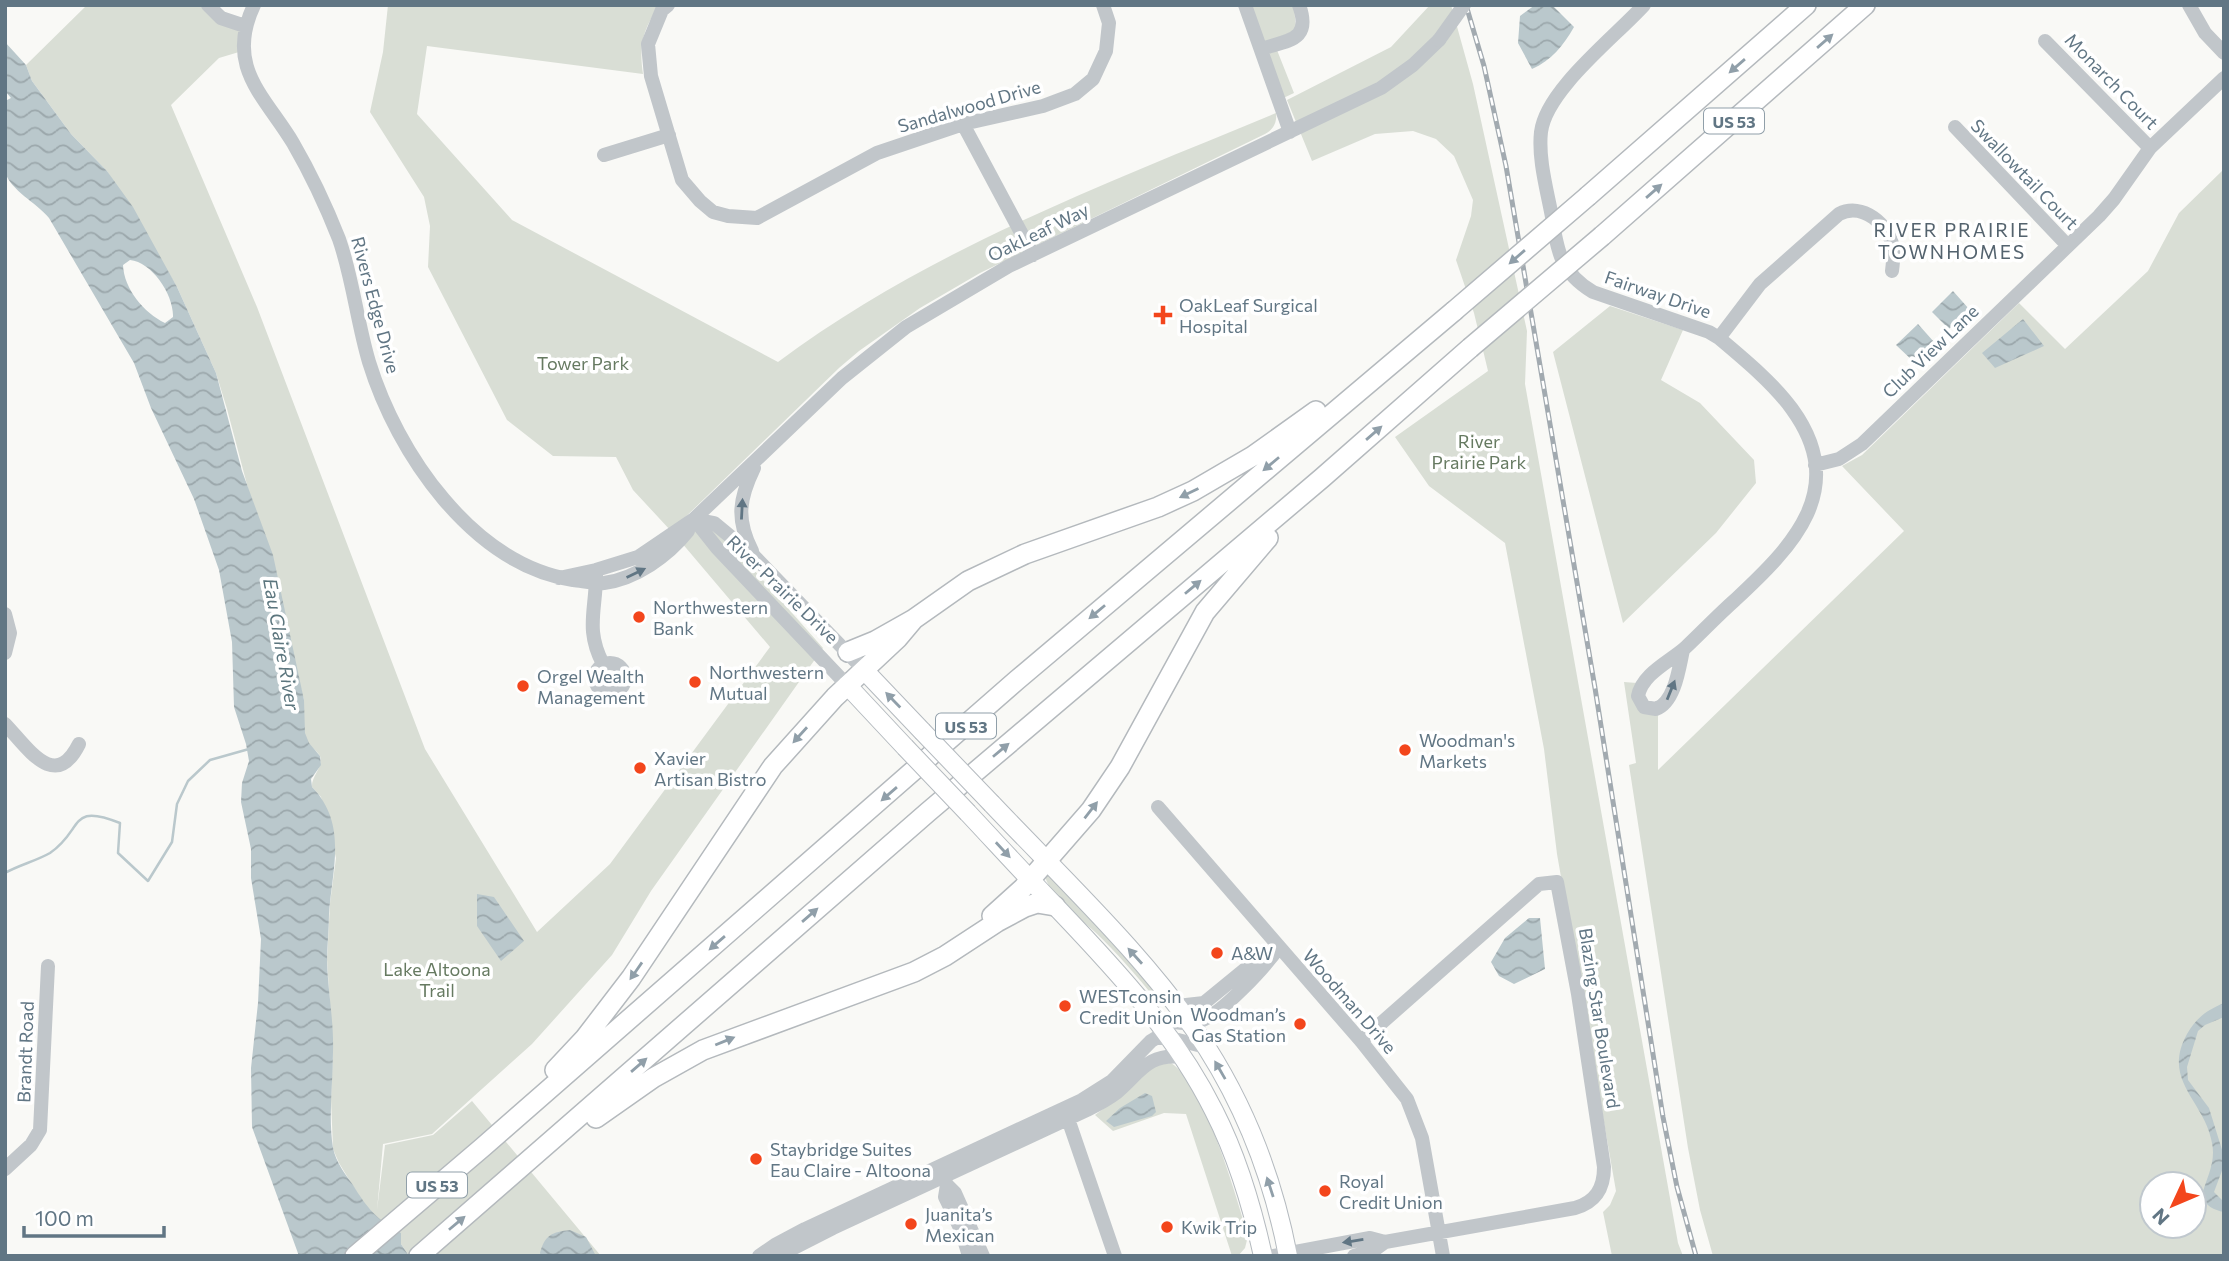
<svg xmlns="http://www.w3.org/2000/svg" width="2229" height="1261" font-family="Commissioner,sans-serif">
  <defs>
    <pattern id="water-waves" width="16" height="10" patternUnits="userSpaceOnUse" patternTransform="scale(1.75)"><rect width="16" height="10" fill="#bac8cc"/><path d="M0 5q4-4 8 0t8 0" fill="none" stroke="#9ba7ab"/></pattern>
  </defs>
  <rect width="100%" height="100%" fill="#f9f9f6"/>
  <path fill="#d9ded5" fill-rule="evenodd" d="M87,5H216L233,18H242L239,52L219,58L171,105L257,307L425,749L537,932L610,864L770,647L681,542L707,517L823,648L651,891L612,955L532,1044L432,1134L383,1144L377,1210L385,1145L433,1135L472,1101L601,1256H409L401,1244L364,1204L339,1163L333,1149L331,1099L333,1051L327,960L330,903L336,858L321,797L312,787C311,776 324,767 320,756C318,752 312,748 309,744C301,732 304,714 304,700L227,409L216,373L177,287L107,171L71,134L32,81L26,65Z
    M388,5H653L658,8C642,30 639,48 643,74L427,46L417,114L512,220L778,362C928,250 1105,184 1276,113C1277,122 1274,129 1265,134L980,273L920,308L859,351L839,368L671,531L633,490L616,457L553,456L507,420L428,267L430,226L424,197L370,112L383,52Z
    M1243,5H1294L1296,30L1273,40L1294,93L1279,100Z
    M1430,5H1451L1473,84L1527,331L1525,384L1678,1243L1683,1256H1612L1603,1212L1610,1205L1616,1191L1557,854L1544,749L1505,543L1429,486L1395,437L1488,371L1474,313L1456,260L1471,216L1473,200L1454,156L1436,139L1413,131L1375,134L1312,161L1287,100L1391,47Z
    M2224,169V1256H1713L1700,1210L1688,1148L1629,765L1636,763L1624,682L1637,683L1635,687L1658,714V770L1904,531L1842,466L1862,455L2019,303L2065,349L2148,271L2179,213ZM2152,1184H2194V1226H2152Z
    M1610,306L1683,330L1661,380L1700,403L1754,460L1756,483L1716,533L1623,623L1553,352Z
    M1048,873L1163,997L1157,1001C1138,977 1117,953 1095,932C1076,915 1054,902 1045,877Z
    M1171,1063C1205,1084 1236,1196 1248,1236L1245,1248L1238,1256H1232L1186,1114L1164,1113L1113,1131L1095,1115L1118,1098L1153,1065Z"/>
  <path fill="url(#water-waves)" fill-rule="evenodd" d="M1535,5L1554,7L1574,27C1563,46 1552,60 1532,69L1518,43L1520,16Z
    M5,42L26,65L32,81L71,134L107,171L133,207L177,287L216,373L242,471L273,555L304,700L305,733L309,743L320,756L321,765L311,779L312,787C348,824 332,869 329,914C329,930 327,946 327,962C328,992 334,1022 333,1052C333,1084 328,1116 333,1148C336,1162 345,1174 353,1185C367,1208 377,1220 401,1233V1244L409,1256H299L252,1127L251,1068L258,1003L261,939L251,878V849L241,802L242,783L249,761L246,744L234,707L232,642L219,570L194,499L151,408L134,363L49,218C36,202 11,191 5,172V101L11,98L5,91ZM130,260C152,262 174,295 173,317L165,323C144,313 124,289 123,265Z
    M1953,291L1969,309L1949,329L1932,312Z
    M2023,319L2044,346L1995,368L1982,353Z
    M1918,324L1934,342L1914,362L1896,345Z
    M477,894L494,897L524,941L501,961L477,926Z
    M1529,918H1540L1545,969L1514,984L1499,976L1491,962L1505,938Z
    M2224,1003V1017L2205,1025L2198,1031L2187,1067L2188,1080L2209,1108L2223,1153V1168L2214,1192L2224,1202V1212C2214,1210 2205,1206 2202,1195C2207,1177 2216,1162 2212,1143C2205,1101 2161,1081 2187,1034C2196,1018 2207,1010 2224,1003Z
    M1145,1093L1152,1096L1156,1112L1152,1116L1114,1127L1106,1121L1120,1108Z
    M570,1230L586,1237L596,1256H541L540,1253C545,1235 552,1232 570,1230Z"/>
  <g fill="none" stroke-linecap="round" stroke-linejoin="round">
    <path stroke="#bac8cc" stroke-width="2.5" d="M5,873C19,865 36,861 50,853C84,830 68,802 120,823L118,853L148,881L172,842L177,804L188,781L210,760L249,749"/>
    <g stroke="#b4babf" stroke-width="20">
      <path id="major" d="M864,670L922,731
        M847,685L905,747
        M992,804C1064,880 1150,960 1207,1048C1247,1111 1274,1183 1288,1256
        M968,813C998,845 1028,878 1059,910C1118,972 1175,1033 1214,1111C1237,1156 1252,1206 1263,1256"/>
    </g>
    <g stroke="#b4b9bd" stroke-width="22">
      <path id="highway" d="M1588,196L1806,5
        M1602,236L1865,5
        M848,652L875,641L914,619L968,581L1025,554L1158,507L1193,491L1253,456L1316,411
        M992,916L1023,888L1091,810L1120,767L1205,612L1268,538
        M555,1070L585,1038L631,978L773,766L835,697L898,638L914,619
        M596,1118L653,1078L703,1050L914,972L945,956L997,922L1025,907L1037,903L1055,906
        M355,1256L483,1147L1017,680L1454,311
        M419,1256L928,812L1322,478L1470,348"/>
    </g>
    <path stroke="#c1c6ca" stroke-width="14" d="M208,5L221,18L245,26
      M254,5C225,67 264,95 293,143C311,174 326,206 339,239C353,279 357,322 369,362C397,453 472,564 573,580C583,581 594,584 604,583C636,579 668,556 688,531
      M668,5L662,10L648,44L651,76L682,180L700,201L713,212L728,216L757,218L877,153L963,124L1043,106L1075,94L1093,79L1106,51L1109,23L1103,5
      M1245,5L1290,132
      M1644,5C1615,37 1546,90 1541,132C1538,159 1547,190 1552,217C1557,251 1561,273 1593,292L1709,332L1719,338C1744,359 1773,383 1792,409C1850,489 1793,546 1735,600C1718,615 1702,632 1685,648C1669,662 1642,674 1638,696L1644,707L1656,709C1675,702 1679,668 1683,650
      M2189,5L2205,33L2224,53
      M2045,41L2150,148
      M1261,49C1288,40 1312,41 1299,5
      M963,124L1033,255
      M1955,127L2068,246
      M604,155L669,135
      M1719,338L1760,284L1839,214C1862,202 1889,224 1893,248C1894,255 1893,263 1892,271
      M1815,465L1839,459L1862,444L2099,216L2114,199L2150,148L2224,78
      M694,519L714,523L755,557L864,670
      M694,519L717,548L847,685
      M752,551C736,519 739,499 754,468
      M596,575C596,611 585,629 603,664
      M559,578L596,570L638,557L694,519L842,378L906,327L1009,266L1381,88L1413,65L1439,40
      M5,614L10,633L5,653
      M595 678a15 15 0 1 1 30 0a15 15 0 1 1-30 0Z
      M5,724C28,748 55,792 79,744
      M1158,807L1361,1041L1407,1099L1422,1138L1443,1256
      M1177,1006L1204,1003L1259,958L1277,948
      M1157,1019C1171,1021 1187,1026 1200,1021C1222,1014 1265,967 1279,947
      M1066,1113L1115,1256
      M5,1169L31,1145L40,1130L48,966
      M940,1170L947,1185L955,1193L983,1256
      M947,1185L945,1197L961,1230L969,1256
      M759,1256L775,1245L805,1229L1082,1100L1112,1081L1151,1041L1156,1038H1170L1206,1047
      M778,1256L833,1228L1087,1110C1097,1105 1107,1100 1116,1093C1140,1073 1147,1053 1182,1057
      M1274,1256L1370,1238L1385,1242L1575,1208C1596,1202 1604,1188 1604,1167L1578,994L1557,882L1539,884L1361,1041
      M1354,1256L1374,1250L1385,1242"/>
    <use href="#major" stroke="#fff" stroke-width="18"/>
    <use href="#highway" stroke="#fff" stroke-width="19"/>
    <g stroke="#a2aab0" stroke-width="5">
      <path id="rail" d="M1466,5L1484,66L1506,166L1595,688L1663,1117L1677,1187L1696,1256"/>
    </g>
    <use href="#rail" stroke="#fff" stroke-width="2.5" stroke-dasharray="8" stroke-linecap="butt"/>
    <g stroke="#b4babf" stroke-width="20" stroke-linecap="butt">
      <path id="major-bridge" d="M922,731L992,804
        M905,747L968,813"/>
    </g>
    <g stroke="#b4b9bd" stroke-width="22" stroke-linecap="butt">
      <path id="highway-bridge" d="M1454,311L1588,196
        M1470,348L1602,236"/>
    </g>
    <path stroke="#c1c6ca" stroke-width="14" d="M1439,40L1464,5"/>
    <use href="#major-bridge" stroke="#fff" stroke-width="18"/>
    <use href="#highway-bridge" stroke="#fff" stroke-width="19"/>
  </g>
  <defs><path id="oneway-solid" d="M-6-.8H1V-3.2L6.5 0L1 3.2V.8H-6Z" transform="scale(1.75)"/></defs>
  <g fill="#909fa9">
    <use href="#oneway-solid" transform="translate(1825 41) rotate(-41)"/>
    <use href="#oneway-solid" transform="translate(1737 66) rotate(139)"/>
    <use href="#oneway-solid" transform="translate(1654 191) rotate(-41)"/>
    <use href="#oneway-solid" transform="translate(1517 257) rotate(139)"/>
    <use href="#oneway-solid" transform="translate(1374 433) rotate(-41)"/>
    <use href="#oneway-solid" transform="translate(1271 464) rotate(140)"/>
    <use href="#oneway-solid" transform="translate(1189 493) rotate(154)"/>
    <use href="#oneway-solid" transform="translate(1193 587) rotate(-40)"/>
    <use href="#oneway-solid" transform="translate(1097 612) rotate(140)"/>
    <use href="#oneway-solid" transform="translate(893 700) rotate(-134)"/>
    <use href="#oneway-solid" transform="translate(800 735) rotate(132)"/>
    <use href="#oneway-solid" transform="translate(1001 750) rotate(-40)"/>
    <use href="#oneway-solid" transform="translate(889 794) rotate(139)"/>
    <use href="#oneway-solid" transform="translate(1091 810) rotate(-52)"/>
    <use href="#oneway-solid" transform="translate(1003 850) rotate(47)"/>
    <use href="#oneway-solid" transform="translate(810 915) rotate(-41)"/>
    <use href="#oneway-solid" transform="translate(717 943) rotate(139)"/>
    <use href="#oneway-solid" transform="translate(1135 956) rotate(-132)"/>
    <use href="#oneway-solid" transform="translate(636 971) rotate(125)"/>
    <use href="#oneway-solid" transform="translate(725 1041) rotate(-22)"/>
    <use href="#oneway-solid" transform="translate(639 1065) rotate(-41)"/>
    <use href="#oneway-solid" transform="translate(1220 1070) rotate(-120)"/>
    <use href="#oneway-solid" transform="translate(1270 1187) rotate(-108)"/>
    <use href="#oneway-solid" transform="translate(457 1223) rotate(-40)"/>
  </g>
  <g fill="#617684">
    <use href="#oneway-solid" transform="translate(742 509) rotate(-87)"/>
    <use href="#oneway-solid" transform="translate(636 573) rotate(-26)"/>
    <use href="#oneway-solid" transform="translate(1671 690) rotate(-68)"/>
    <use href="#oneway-solid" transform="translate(1353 1241) rotate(171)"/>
  </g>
  <g fill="#f3461c" stroke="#fff" stroke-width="2.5">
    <path d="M1159.5 304.5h7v7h7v7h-7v7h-7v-7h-7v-7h7z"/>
    <circle cx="639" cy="617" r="7"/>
    <circle cx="695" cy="682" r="7"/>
    <circle cx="523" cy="686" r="7"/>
    <circle cx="1405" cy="750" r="7"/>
    <circle cx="640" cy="768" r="7"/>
    <circle cx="1217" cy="953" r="7"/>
    <circle cx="1065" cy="1006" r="7"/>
    <circle cx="1300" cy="1024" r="7"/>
    <circle cx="756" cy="1159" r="7"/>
    <circle cx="1325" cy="1191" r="7"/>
    <circle cx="911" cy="1224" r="7"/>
    <circle cx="1167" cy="1227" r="7"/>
  </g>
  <g text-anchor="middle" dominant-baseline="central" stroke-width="7" stroke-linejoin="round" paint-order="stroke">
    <g fill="#fff" stroke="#909fa9" stroke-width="2">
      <rect x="1704" y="108.5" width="60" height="25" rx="5"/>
      <rect x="936" y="713.5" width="60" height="25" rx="5"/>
      <rect x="407" y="1172.5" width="60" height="25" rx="5"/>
    </g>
    <g font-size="16" font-weight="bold" fill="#617684">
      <text x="1734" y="121">US 53</text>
      <text x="966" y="726">US 53</text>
      <text x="437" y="1185">US 53</text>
    </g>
    <g font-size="18" fill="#617684" stroke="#fff">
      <text transform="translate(2112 81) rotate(46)">Monarch Court</text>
      <text transform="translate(969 106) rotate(-16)">Sandalwood Drive</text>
      <text transform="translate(2025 174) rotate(46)">Swallowtail Court</text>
      <text transform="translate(1038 232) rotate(-26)">OakLeaf Way</text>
      <text transform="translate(1658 294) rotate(19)">Fairway Drive</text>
      <text transform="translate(376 305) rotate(75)">Rivers Edge Drive</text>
      <text transform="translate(1930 351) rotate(-44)">Club View Lane</text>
      <text transform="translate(783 589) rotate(44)">River Prairie Drive</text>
      <text transform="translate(1350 1001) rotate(49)">Woodman Drive</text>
      <text transform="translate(1600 1018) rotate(81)">Blazing Star Boulevard</text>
      <text transform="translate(25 1052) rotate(-88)">Brandt Road</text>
    </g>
    <g font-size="18" fill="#617684" stroke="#fff" text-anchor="start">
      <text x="1179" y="305">OakLeaf Surgical<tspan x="1179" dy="21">Hospital</tspan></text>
      <text x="653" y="607">Northwestern<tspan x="653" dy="21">Bank</tspan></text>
      <text x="709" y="672">Northwestern<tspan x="709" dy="21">Mutual</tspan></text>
      <text x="537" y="676">Orgel Wealth<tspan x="537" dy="21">Management</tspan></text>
      <text x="1419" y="740">Woodman's<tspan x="1419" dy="21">Markets</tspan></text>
      <text x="654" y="758">Xavier<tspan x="654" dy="21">Artisan Bistro</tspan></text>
      <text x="1231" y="953">A&amp;W</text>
      <text x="1079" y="996">WESTconsin<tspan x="1079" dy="21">Credit Union</tspan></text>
      <text x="1286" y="1014" text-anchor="end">Woodman’s<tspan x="1286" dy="21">Gas Station</tspan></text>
      <text x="770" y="1149">Staybridge Suites<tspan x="770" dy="21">Eau Claire - Altoona</tspan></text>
      <text x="1339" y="1181">Royal<tspan x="1339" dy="21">Credit Union</tspan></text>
      <text x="925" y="1214">Juanita’s<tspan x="925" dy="21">Mexican</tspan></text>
      <text x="1181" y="1227">Kwik Trip</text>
    </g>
    <g font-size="18" fill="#667a61" stroke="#fff">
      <text x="583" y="363">Tower Park</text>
      <text x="1479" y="441">River<tspan x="1479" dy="21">Prairie Park</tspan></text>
      <text x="437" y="969">Lake Altoona<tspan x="437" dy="21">Trail</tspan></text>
    </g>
    <g font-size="19" letter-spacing="2" fill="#54636e" stroke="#fff">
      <text x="1952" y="229">RIVER PRAIRIE<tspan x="1952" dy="22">TOWNHOMES</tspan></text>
    </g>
    <g font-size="19" font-style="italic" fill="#5c767e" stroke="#fff">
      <text transform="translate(282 644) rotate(80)">Eau Claire River</text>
    </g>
  </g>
  <rect width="2229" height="1261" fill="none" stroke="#617684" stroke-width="14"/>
  <g transform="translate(2173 1205) rotate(226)"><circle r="33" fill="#ffffff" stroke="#c0c8ce" stroke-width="2"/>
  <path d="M0-5L12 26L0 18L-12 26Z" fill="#f3461c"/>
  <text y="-10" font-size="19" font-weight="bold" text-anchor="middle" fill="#617684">N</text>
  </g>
  <path d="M24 1226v10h140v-10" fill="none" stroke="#617684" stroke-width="3.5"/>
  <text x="35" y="1226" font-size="21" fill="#617684" stroke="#ffffff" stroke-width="5" paint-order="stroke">100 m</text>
</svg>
